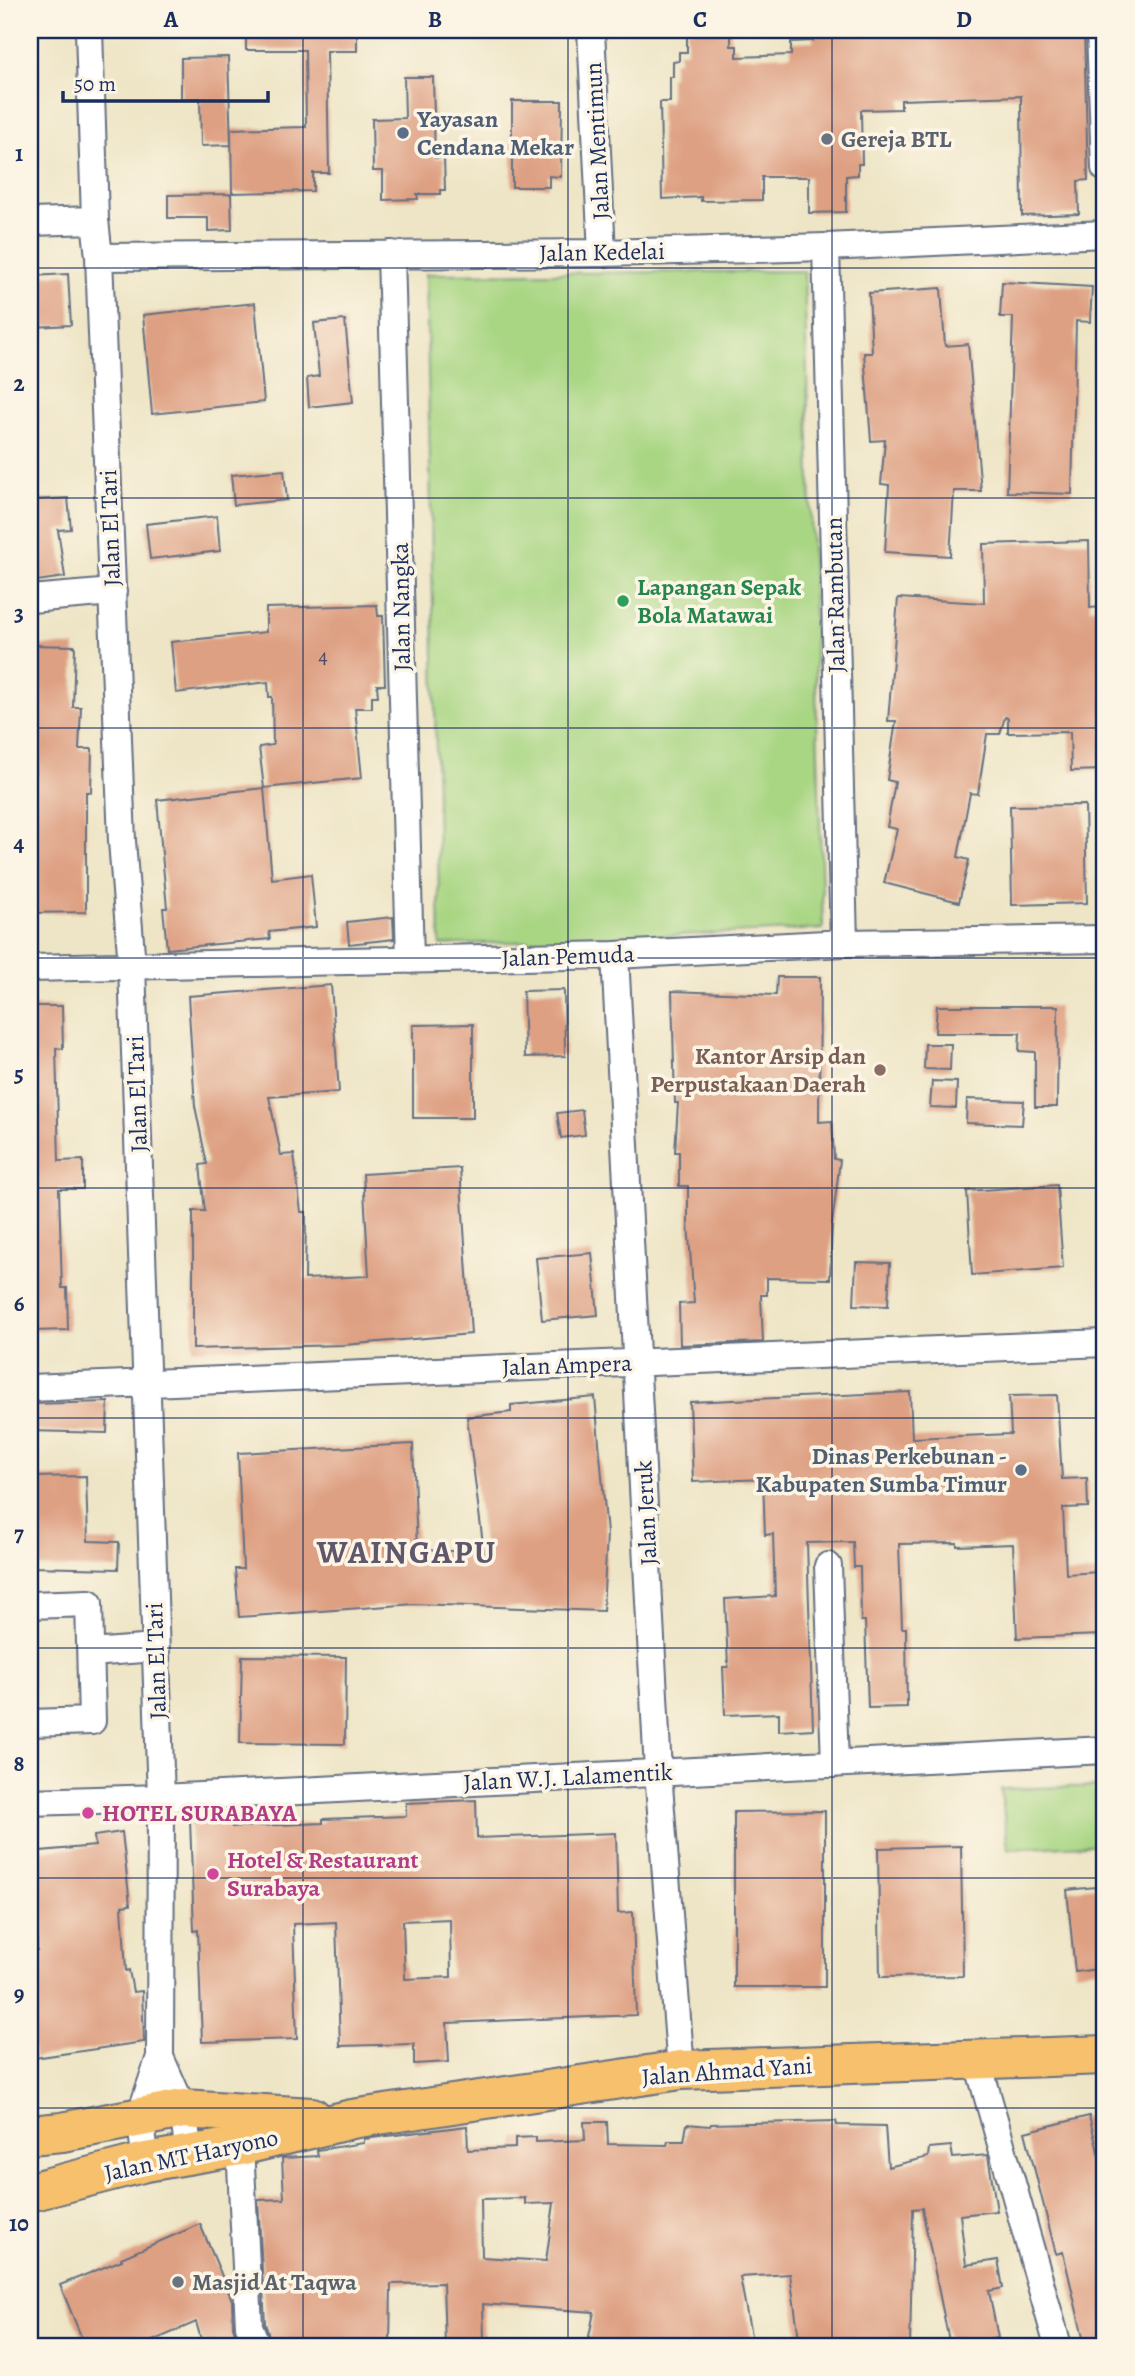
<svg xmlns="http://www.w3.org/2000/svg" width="1135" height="2376" font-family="Alegreya,serif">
  <rect width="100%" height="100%" fill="#fcf5e5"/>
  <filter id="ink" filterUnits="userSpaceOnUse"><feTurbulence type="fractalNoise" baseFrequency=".0143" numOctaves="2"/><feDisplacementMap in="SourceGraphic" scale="14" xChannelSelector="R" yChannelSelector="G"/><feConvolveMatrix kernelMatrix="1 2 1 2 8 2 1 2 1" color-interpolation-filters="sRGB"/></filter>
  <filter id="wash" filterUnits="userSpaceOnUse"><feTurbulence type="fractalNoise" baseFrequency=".00686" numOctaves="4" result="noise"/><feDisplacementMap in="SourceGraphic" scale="28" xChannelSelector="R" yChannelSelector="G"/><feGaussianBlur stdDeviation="1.57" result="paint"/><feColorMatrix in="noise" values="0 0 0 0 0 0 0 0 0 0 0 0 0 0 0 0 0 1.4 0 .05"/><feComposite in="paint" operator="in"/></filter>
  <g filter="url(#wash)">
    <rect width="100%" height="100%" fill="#eee5c6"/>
    <path fill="#a9d683" stroke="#628270" stroke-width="2" d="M804,271L823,929L440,945L426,274Z
      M1105,1786V1844L1008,1849L1001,1789Z"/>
    <g id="blocks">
      <path fill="#dea083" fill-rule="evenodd" d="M246,30H357V51H327L329,173H313V191L232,193L231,129L306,127L305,50H246Z
        M687,30H731V46H737V57L791,55V42L813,41V30H900V36L1084,30L1088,180L1078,181L1079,214L1022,216L1021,96L901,100V109L861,110L862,164H858V175L846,176V212L809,213V177H762V200L701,201V197L662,199L660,102H670V77H673V62L679,61V52H687Z
        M228,57L231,145L201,146L200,98L181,99V58Z
        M404,77H433L435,158H444L445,190H440V194H417L418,199L383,200V171H373L372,119L405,118Z
        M512,101H562L561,177L549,176V187H512Z
        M231,194L232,230L208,231V218H168V195Z
        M68,274L71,325L35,327L32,276Z
        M1002,282L1092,287L1090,322L1076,321L1072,494L1007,492L1013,317H1000Z
        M941,288L945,346L968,344L981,491H954L950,556L885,552L889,485L881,484L885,440L871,441L864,353H872L869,293Z
        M255,303L264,402L152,414L143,315Z
        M345,320L353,402L309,407L307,378L319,376L314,323Z
        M284,470L287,500L234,505L231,475Z
        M68,498L71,529L58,530L65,577L30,582V500Z
        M217,516L220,551L150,559L146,524Z
        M1089,541L1090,608L1102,607L1105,640V730H1102L1103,770L1071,771L1070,732L1008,733V718L1005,717L1000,734H987L978,794L970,793L958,857L969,860L959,902L884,883L897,829L887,827L895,782L887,780L896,721H888L898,598L984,603L983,544Z
        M377,605L378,616H383L385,685H377L378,696H372V708H355L362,778L264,788L259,747L273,745L272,697H269L268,682L176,693L171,642L266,632V608Z
        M30,645L75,646L73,707H81L79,749H92L91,792H86V912L30,913V812H34L35,741L30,740Z
        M264,788L272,879L311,874L316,927L269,932L270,939L167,949L163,908H167L157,800Z
        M1085,805L1087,903L1012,905L1010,806Z
        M393,917L394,939L349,944L347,922Z
        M777,977H820L819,1122L832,1121L834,1159L840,1160L832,1225L830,1279L767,1278V1295H761L763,1342L680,1345L679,1304L694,1303L688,1223V1186H679V1152H675L678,1103H675L672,991L776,995Z
        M331,985L339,1092L269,1097L281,1155L294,1154L301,1212H306L305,1279L369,1276L363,1174L460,1168L471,1334L344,1345L193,1349V1211H205L200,1165L207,1164L195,1106L188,996Z
        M564,990L565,1056L525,1057L523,991Z
        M30,1006H62L63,1049L56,1048L59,1161L83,1160V1189H59L62,1288H67L68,1330L30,1331Z
        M937,1006H1058L1057,1107H1035V1052L1019,1051L1020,1033H935Z
        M473,1024V1118H413V1025Z
        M925,1044H951L950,1070L924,1069Z
        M932,1081L957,1082L956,1108L930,1107Z
        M967,1099L1024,1101L1022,1125L966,1123Z
        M582,1110L585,1135L561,1138L557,1113Z
        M1057,1185L1063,1268L972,1275L967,1191Z
        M592,1253L598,1315L542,1320L536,1258Z
        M856,1262L890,1263L888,1306L854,1305Z
        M910,1392L912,1438L1011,1434L1009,1396L1057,1395L1062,1479L1087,1478L1088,1507L1063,1508L1066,1574L1100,1572L1102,1635L1017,1638L1013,1544L957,1546V1543L899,1544L902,1628H906L907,1707L868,1708L865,1621H861L860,1567H854L853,1542L807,1543L813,1729L779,1731V1713L725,1715L723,1667H728L725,1599L775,1596L773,1534L765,1535L763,1479L693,1482L690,1402Z
        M595,1397L607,1534L603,1611L415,1604L239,1617L235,1569H243L238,1453L413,1444L417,1550L484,1552L467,1417L511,1412V1405Z
        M108,1402L107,1433L30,1431L31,1404Z
        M86,1476L88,1541L119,1542L118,1569L30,1567V1477Z
        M242,1656L346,1657L345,1744L240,1743Z
        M476,1800L477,1838L616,1833L618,1913L633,1912L636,2015L447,2023L449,2062L414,2064V2044L340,2046L336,1922L293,1924L297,2039L202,2042L198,1930L194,1931L190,1819L232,1817V1827L323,1823V1819L406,1816V1803ZM450,1919L451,1977L405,1979L403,1921Z
        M825,1811V1987H734V1812Z
        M122,1832L130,1905L122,1906L126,1971L129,1970L133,1992L142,1991L144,2042L34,2058L30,2025V1980H35L33,1950H37L35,1899L30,1900V1852L95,1846L94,1836Z
        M961,1846L963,1976L880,1977L878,1848Z
        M1105,1886V1968L1075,1972L1067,1890Z
        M1089,2116L1105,2179V2346H1085L1063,2252L1056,2254L1025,2132Z
        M836,2121L837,2125L885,2126L888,2167L928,2157L929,2148L951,2146L953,2158L988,2155L997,2211L960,2215L966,2265L998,2260L1003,2288L989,2291L998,2338L950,2346L922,2208L913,2209L910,2346H800L790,2274L740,2277L753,2346H587L594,2312L483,2304L484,2340H475V2346H445L443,2283L391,2284L390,2346H272L265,2323L258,2200L284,2199L282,2158L318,2156L317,2150L364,2143V2139L467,2126L468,2150L515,2148V2138L536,2137V2142L585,2140L584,2122H607L608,2144L667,2145L668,2141H684L687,2124L710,2126L711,2124ZM525,2198V2204L554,2203L546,2261L482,2257L481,2199Z
        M200,2224L232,2300L233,2327L240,2346H203L196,2322L141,2346H85L60,2285L122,2260L121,2258Z"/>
    </g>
  </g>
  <g filter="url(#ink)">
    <use href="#blocks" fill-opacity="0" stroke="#656f82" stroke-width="2"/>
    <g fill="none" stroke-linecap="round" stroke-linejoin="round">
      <g stroke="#656f82" stroke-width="30">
        <path id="minor" d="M89,30L95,220L99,257L122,841L132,966L161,1798L160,2057L183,2109L189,2155
          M591,30L602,253
          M1100,30L1105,168
          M30,222L95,220
          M826,247L844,943
          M391,254L410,960
          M99,257L602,253L826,247L1105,234
          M30,599L113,592
          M615,955L658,1772L681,2070
          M30,968L615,955L844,943L1105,939
          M30,1388L1105,1343
          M828,1566L835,1764
          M30,1605L89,1603L92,1721L30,1723
          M91,1653L155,1648
          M30,1802L161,1798L1105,1750
          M977,2059L1058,2346
          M240,2146L249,2326L257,2346
          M146,2162L140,2116L160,2057"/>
      </g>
      <g stroke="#656f82" stroke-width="42">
        <path id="highway" d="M30,2135L62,2132L183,2109L312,2117
          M30,2192L146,2162L240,2146L352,2119L681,2070L1105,2055"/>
      </g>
      <use href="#minor" stroke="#fff" stroke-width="26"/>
      <use href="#highway" stroke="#f7c06c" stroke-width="38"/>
    </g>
  </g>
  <path fill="none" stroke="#1b2f5e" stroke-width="2" stroke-opacity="0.55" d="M303,30V2346M568,30V2346M832,30V2346M30,268H1105M30,498H1105M30,728H1105M30,958H1105M30,1188H1105M30,1418H1105M30,1648H1105M30,1878H1105M30,2108H1105"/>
  <g fill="#5c6f8a" stroke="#fcf5e5" stroke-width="2.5">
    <circle cx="403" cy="133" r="7"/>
    <circle cx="1021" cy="1470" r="7"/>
  </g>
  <g fill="#6b7280" stroke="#fcf5e5" stroke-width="2.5">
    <circle cx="827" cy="139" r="7"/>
    <circle cx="178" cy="2282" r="7"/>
  </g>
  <circle fill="#2e9e5b" stroke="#fcf5e5" stroke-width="2.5" cx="623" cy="601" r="7"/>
  <circle fill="#8d6e63" stroke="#fcf5e5" stroke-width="2.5" cx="880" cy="1070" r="7"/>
  <g fill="#d1479c" stroke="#fcf5e5" stroke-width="2.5">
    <circle cx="88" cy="1813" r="7"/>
    <circle cx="213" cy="1874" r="7"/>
  </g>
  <g text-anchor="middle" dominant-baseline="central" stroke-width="7" stroke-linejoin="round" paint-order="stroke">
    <g font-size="21" fill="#4c4b67">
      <text x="323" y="656">4</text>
    </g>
    <g font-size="24" font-weight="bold" fill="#4e5e75" stroke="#fcf5e5" text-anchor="start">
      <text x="417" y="119">Yayasan<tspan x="417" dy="28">Cendana Mekar</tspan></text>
      <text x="1007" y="1456" text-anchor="end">Dinas Perkebunan -<tspan x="1007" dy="28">Kabupaten Sumba Timur</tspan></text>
    </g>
    <g font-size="24" font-weight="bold" fill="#5b616d" stroke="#fcf5e5" text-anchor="start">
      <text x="841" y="139">Gereja BTL</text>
      <text x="192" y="2282">Masjid At Taqwa</text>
    </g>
    <g font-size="24" fill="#1b2f5e" stroke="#fcf5e5">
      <text transform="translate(597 141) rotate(-93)">Jalan Mentimun</text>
      <text transform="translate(602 252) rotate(-1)">Jalan Kedelai</text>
      <text transform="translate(110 528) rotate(-92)">Jalan El Tari</text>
      <text transform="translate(835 595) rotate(-91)">Jalan Rambutan</text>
      <text transform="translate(401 607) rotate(-91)">Jalan Nangka</text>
      <text transform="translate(568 956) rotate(-2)">Jalan Pemuda</text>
      <text transform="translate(137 1094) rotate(-92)">Jalan El Tari</text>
      <text transform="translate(567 1365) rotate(-2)">Jalan Ampera</text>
      <text transform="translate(646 1513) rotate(-93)">Jalan Jeruk</text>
      <text transform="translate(156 1661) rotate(-92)">Jalan El Tari</text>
      <text transform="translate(568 1777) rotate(-3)">Jalan W.J. Lalamentik</text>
      <text transform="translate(727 2071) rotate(-4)">Jalan Ahmad Yani</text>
      <text transform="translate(191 2155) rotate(-12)">Jalan MT Haryono</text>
    </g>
    <g font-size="24" font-weight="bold" fill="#27864d" stroke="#fcf5e5" text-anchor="start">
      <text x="637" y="587">Lapangan Sepak<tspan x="637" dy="28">Bola Matawai</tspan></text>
    </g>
    <g font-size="24" font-weight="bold" fill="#785e54" stroke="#fcf5e5" text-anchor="end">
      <text x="866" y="1056">Kantor Arsip dan<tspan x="866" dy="28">Perpustakaan Daerah</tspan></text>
    </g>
    <g font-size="24" font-weight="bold" fill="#b23c85" stroke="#fcf5e5" text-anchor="start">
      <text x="102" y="1813">HOTEL SURABAYA</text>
      <text x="227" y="1860">Hotel &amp; Restaurant<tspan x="227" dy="28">Surabaya</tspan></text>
    </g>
    <g font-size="32" font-weight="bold" letter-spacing="2" fill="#5f576b" stroke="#fcf5e5">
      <text x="407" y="1552">WAINGAPU</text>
    </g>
  </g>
  <rect width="1135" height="2376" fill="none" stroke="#fcf5e5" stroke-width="77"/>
  <path d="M63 91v10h205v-10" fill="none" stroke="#1b2f5e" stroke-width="3.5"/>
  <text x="74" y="91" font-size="21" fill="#1b2f5e" stroke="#fcf5e5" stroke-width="5" paint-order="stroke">50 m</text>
  <rect x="38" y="38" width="1058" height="2300" fill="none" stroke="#1b2f5e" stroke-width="2.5"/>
  <g font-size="23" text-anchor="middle" font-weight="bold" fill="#1b2f5e">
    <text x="171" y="27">A</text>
    <text x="435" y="27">B</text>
    <text x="700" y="27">C</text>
    <text x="964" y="27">D</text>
    <text x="19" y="161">1</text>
    <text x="19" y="391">2</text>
    <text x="19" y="621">3</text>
    <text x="19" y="851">4</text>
    <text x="19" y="1081">5</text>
    <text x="19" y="1311">6</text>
    <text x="19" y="1541">7</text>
    <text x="19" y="1771">8</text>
    <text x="19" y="2001">9</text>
    <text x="19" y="2231">10</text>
  </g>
</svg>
